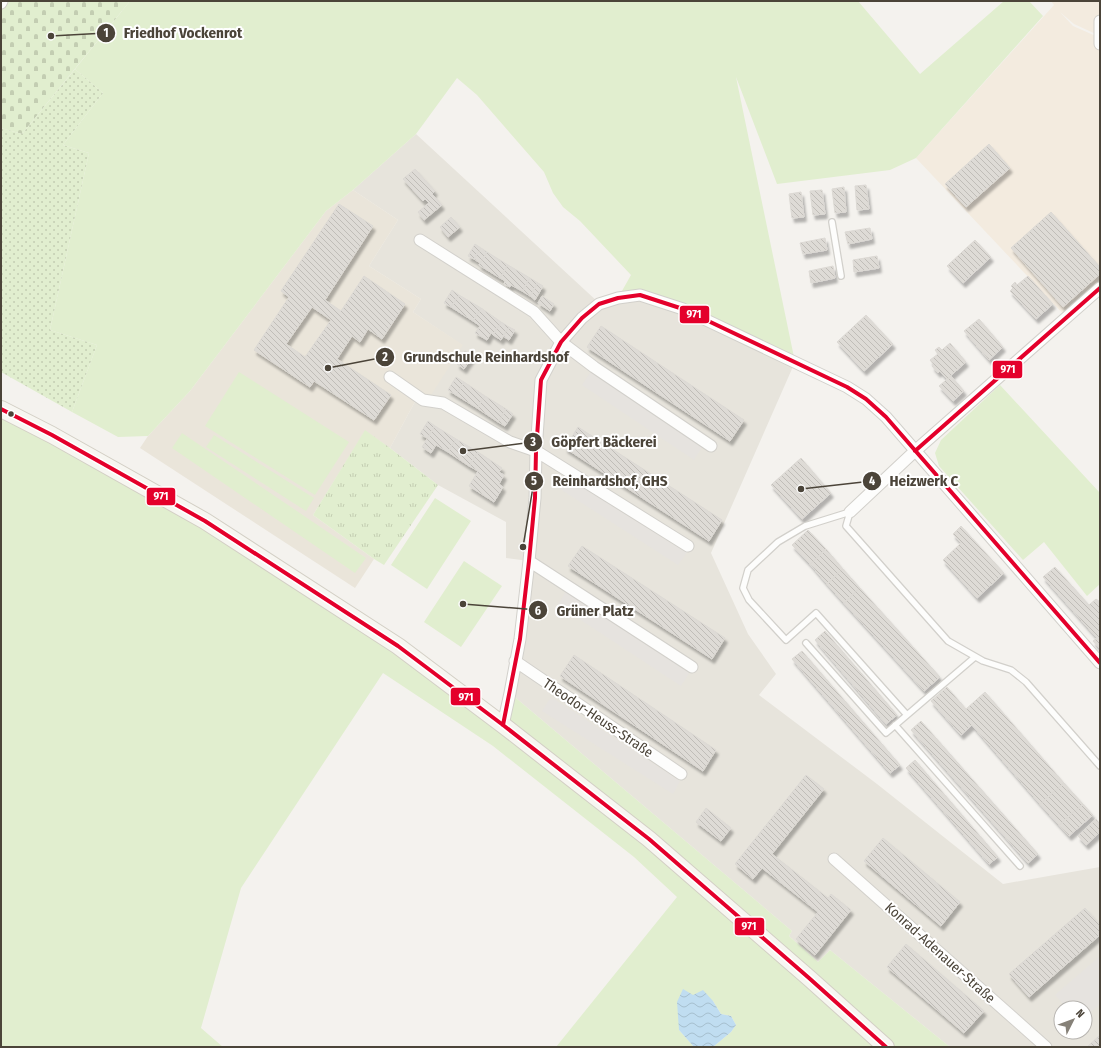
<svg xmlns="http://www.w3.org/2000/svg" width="1101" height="1048" font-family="'Fira Sans Condensed',sans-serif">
  <defs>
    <pattern id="cemetery-stones" width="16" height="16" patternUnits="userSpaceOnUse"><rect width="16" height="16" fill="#e1eecf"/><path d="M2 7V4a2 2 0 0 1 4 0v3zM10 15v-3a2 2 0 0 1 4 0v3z" fill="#c3cdb2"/></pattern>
    <pattern id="park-tufts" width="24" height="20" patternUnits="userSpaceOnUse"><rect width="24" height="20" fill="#e1eecf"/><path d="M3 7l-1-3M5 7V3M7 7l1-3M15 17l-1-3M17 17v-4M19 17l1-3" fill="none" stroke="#c3cdb2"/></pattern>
    <pattern id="garden-dots" width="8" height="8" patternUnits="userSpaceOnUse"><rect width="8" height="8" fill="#e1eecf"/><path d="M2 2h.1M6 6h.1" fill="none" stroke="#c3cdb2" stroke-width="1.8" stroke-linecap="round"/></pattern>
    <pattern id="water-waves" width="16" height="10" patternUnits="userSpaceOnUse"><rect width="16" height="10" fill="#c0ddf1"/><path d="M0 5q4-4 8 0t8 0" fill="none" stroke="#a6bfcf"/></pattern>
    <pattern id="building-back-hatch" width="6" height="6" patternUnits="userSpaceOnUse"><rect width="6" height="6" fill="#dedbd6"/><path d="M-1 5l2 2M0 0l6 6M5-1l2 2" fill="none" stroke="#c0bdb8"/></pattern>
    <filter id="shadow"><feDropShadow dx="2.5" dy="4.5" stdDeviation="1" flood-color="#0004"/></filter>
  </defs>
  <rect width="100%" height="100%" fill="#f4f2ee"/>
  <path fill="#e7e4dc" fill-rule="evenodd" d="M416,134L599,303L640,295L795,362L711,553L748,634L776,674L759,695L877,784L1003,884L1100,867V1047H950L830,950L818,962L789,936L792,931L510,693L529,561L506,558V522L438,485L390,448L418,396L462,345L413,312L421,299L369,266L398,220L353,190ZM1061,1008H1085V1032H1061Z"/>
  <path fill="#f3ebdf" d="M1051,1H1100L1098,35L1074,24L1060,12L1073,26L1098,37L1100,53V288L1066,317L916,158L1054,5Z"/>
  <path fill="#eae5da" d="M353,190L398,220L369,266L421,299L413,312L463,345L428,400L418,396L390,448L365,431L313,515L374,559L355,588L140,448L148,436L190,391L326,211Z"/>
  <path fill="#e1eecf" d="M130,1H858L920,74L1004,1H1029L1043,16L916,158L890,170L777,184L736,77L795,362L640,295L618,298L631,275L580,221L563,207L553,193L544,172L477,95L457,78L416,134L353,190L326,211L190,391L148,436L118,437L72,412L97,345L50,330L89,153L63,145L103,93L75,69Z
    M239,372L349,442L315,495L205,426Z
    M1000,385L1100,493V584L1087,596L1044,542L1023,560L939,466L935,453L941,440Z
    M1,409L205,521L502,725L510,693L792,931L789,936L818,962L830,950L950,1047H713L731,1032L736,1025L731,1016L721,1014L713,1001L679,1017V1030L694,1047H556L677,897L634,857L493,746L383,673L241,888L201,1028L223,1047H1Z
    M182,433L366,558L355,573L172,448Z
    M214,435L314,498L306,511L206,447Z
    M435,498L471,521L427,589L391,565Z
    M464,561L502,586L461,647L424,622Z"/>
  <path fill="url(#cemetery-stones)" d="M2,1H130L22,134L1,128V3Z"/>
  <path fill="url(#park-tufts)" d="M365,430L390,448L438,485L384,565L374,559L313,515Z"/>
  <path fill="url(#garden-dots)" d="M75,69L103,93L63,145L89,153L50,330L97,345L72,412L1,372V128L22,134Z"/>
  <path fill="#e6e3df" d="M594,367L706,441L694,460L582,385Z
    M570,472L691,547L678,565L560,489Z
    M566,591L690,672L681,686L558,605Z
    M551,697L680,781L673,794L542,711Z
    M1100,956V1004L1085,1017V1008H1067L1055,995Z"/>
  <path fill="url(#water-waves)" d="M683,989L693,995L703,990L713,1001L721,1014L731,1016L736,1025L731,1032L713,1047H694L679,1030L677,1002Z"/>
  <path fill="url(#building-back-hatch)" stroke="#dcd9d4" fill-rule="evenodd" filter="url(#shadow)" d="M989,144L1010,168L966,207L945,184Z
    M415,169L435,191L432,194L442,205L424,220L418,212L429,203L425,199L423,201L403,179Z
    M866,185L869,209L857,210L855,186Z
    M844,187L846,212L835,213L832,189Z
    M822,190L825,214L813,215L810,191Z
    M801,192L804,217L792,218L789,194Z
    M339,204L373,226L325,300L341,311L364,276L405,304L382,339L368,329L360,342L352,336L337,359L391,395L374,420L314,381L310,387L254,350L289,297L281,291ZM312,307L331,320L305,357L286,344Z
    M1051,212L1100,267V274L1063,307L1011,248Z
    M451,217L460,227L448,237L440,227Z
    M870,228L872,239L848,244L845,232Z
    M825,238L827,250L803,254L800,243Z
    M975,240L991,257L963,283L947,266Z
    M475,244L481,248L474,259L468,256Z
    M481,248L487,252L480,263L474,259Z
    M487,252L508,265L500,278L479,265Z
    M877,256L879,268L854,272L853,260Z
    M508,265L530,278L522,291L511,285L510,287L504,284L505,281L500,278Z
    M833,266L835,278L811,283L809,271Z
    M1028,276L1053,304L1036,319L1010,291L1013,288L1011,286L1015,282L1017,285Z
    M530,278L538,283L530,296L522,291Z
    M538,283L543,286L535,300L530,296Z
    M452,290L459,295L451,307L444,303Z
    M459,295L481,308L473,321L451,307Z
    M542,296L554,304L550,311L538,303Z
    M481,308L501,322L493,335L491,333L487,340L475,333L480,326L473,321Z
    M866,315L893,344L864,371L837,342Z
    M979,319L1003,347L989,360L964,331Z
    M501,322L509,327L501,340L493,335Z
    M601,326L744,420L730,441L587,347Z
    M509,327L515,330L509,340L503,336Z
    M950,343L966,362L947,379L940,371L938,373L932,366L934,365L930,360L938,354L935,350L939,347L942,350Z
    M465,351L473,356L464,369L457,364Z
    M951,376L964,391L953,401L939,386Z
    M456,377L464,382L456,395L448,390Z
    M464,382L485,396L477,408L456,395Z
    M485,396L506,409L498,422L477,408Z
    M506,409L513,414L505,426L498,422Z
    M428,421L435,426L427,438L420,434Z
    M435,426L456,439L448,452L436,445L431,453L422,447Z
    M578,427L722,520L709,541L565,448Z
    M456,439L478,452L469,466L448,452Z
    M478,452L502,468L499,472L504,475L499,484L503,487L494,502L469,486L478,471L469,466Z
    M801,458L831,493L802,519L771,485Z
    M961,526L1004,573L977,598L943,560L961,543L953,534Z
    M808,530L826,549L810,564L792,545Z
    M582,546L725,638L712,659L568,566Z
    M826,549L843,569L827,584L810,564Z
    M1055,567L1089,605L1096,599L1100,602V649L1093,641L1097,638L1043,577Z
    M843,569L860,588L844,603L827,584Z
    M860,588L940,677L924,691L844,603Z
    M825,631L897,715L886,724L815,640Z
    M802,651L900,765L890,773L792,659Z
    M574,655L716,750L703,771L560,676Z
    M947,687L966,709L985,692L1064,783L1040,804L972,725L961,735L931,701Z
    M921,721L1038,854L1028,863L911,730Z
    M915,760L998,857L989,864L906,768Z
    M806,775L824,789L772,854L828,898L831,894L851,910L815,955L796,939L818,912L762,868L753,879L735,864Z
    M1064,783L1083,804L1059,825L1040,804Z
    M1083,804L1093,815L1069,836L1059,825Z
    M706,808L731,828L721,841L696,822Z
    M1096,819L1100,824V832L1086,845L1078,836Z
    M883,838L960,902L941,926L864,861Z
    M1085,908L1100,925V935L1029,997L1009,974Z
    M906,944L984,1011L964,1033L887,967Z
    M1100,1035V1047H1087Z"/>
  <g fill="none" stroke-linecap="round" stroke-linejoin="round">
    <g stroke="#d2d0cb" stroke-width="8">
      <path id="service" d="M832,222L841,276
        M850,512L805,526L778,542L748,570L743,588L749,600L786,640L816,613L907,715
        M850,512L846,526L948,641L983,661L1011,670L1026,682L1100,766
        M806,643L886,733L975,657
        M895,725L1020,866"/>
    </g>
    <g stroke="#d2d0cb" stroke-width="13">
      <path id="minor" d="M1,3L2,1
        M1100,21V44
        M420,240L534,312L561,342L594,367L711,446
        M390,377L423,400L443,403L510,442L536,451L688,546
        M850,512L915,451L1100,288
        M529,561L692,667
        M515,661L681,774
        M503,725L510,693L520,639L529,561L535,498L536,451L541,380L561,342L582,318L599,304L618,298L640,295L683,309L847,387L866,399L886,417L1100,663
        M834,859L1046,1047"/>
    </g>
    <g stroke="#d3cfc5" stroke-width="18">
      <path id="secondary" d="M1,409L52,435L205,521L398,646L503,725L649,839L809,978L886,1047"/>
    </g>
    <use href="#service" stroke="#fdfdfc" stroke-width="5.5"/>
    <use href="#minor" stroke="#fdfdfc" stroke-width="11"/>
    <use href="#secondary" stroke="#f7f6f1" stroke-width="16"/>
    <g stroke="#fff" stroke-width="7">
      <path id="bus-1" d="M1,409L52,435L205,521L398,646L503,725L649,839L809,978L886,1047
        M915,451L1100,288
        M503,725L520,639L529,561L535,498L536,451L541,380L561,342L582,318L599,304L618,298L640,295L683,309L847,387L866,399L886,417L1100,663"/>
    </g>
    <use href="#bus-1" stroke="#e4002b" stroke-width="4"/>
  </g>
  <circle fill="#4b4439" stroke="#fff" stroke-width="1.5" cx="11" cy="414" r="3.5"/>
  <g text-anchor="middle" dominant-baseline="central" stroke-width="4" stroke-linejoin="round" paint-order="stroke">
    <g font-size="14" fill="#4b4439" stroke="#fff">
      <text transform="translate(598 718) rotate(34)">Theodor-Heuss-Straße</text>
      <text transform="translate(940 953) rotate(42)">Konrad-Adenauer-Straße</text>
    </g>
  </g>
  <path fill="none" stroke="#4b4439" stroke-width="1.5" d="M51 36L106 33M328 368L385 357M463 451L533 442M801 489L872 481M523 547L534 481M463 604L538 610"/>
  <g fill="#4b4439" stroke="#fff" stroke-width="1.5">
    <circle cx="51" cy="36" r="4"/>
    <circle cx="328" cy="368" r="4"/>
    <circle cx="463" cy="451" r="4"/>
    <circle cx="801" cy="489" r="4"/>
    <circle cx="523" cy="547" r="4"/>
    <circle cx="463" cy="604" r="4"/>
    <circle cx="106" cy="33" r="10"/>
    <circle cx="385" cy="357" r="10"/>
    <circle cx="533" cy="442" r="10"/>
    <circle cx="872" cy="481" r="10"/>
    <circle cx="534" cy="481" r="10"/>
    <circle cx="538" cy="610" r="10"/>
  </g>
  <g font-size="12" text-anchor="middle" font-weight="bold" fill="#fff">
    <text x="106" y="37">1</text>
    <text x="385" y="361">2</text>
    <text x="533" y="446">3</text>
    <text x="872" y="485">4</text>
    <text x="534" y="485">5</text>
    <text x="538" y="615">6</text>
  </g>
  <g font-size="15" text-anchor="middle" font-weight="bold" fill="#4b4439" stroke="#fff" stroke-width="4" stroke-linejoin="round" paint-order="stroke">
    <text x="183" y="38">Friedhof Vockenrot</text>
    <text x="486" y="362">Grundschule Reinhardshof</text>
    <text x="604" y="447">Göpfert Bäckerei</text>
    <text x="924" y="486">Heizwerk C</text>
    <text x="610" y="486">Reinhardshof, GHS</text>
    <text x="595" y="616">Grüner Platz</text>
  </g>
  <g stroke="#fff" stroke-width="1.5">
    <rect x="679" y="305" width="31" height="19" rx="4" fill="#e4002b"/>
    <rect x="992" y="360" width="31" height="19" rx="4" fill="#e4002b"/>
    <rect x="146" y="487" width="30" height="19" rx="4" fill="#e4002b"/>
    <rect x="450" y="687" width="31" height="19" rx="4" fill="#e4002b"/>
    <rect x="734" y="917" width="31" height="19" rx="4" fill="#e4002b"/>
  </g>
  <g font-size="11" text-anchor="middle" font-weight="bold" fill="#fff">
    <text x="694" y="318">971</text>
    <text x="1008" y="373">971</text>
    <text x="161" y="500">971</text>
    <text x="466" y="701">971</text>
    <text x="749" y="930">971</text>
  </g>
  <rect width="1101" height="1048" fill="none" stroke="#4b4439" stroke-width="4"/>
  <g transform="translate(1073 1020) rotate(48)"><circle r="19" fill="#ffffff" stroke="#b7b4b0"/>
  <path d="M0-3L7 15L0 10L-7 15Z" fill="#868178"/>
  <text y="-6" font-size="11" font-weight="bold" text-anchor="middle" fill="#4b4439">N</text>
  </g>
</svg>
